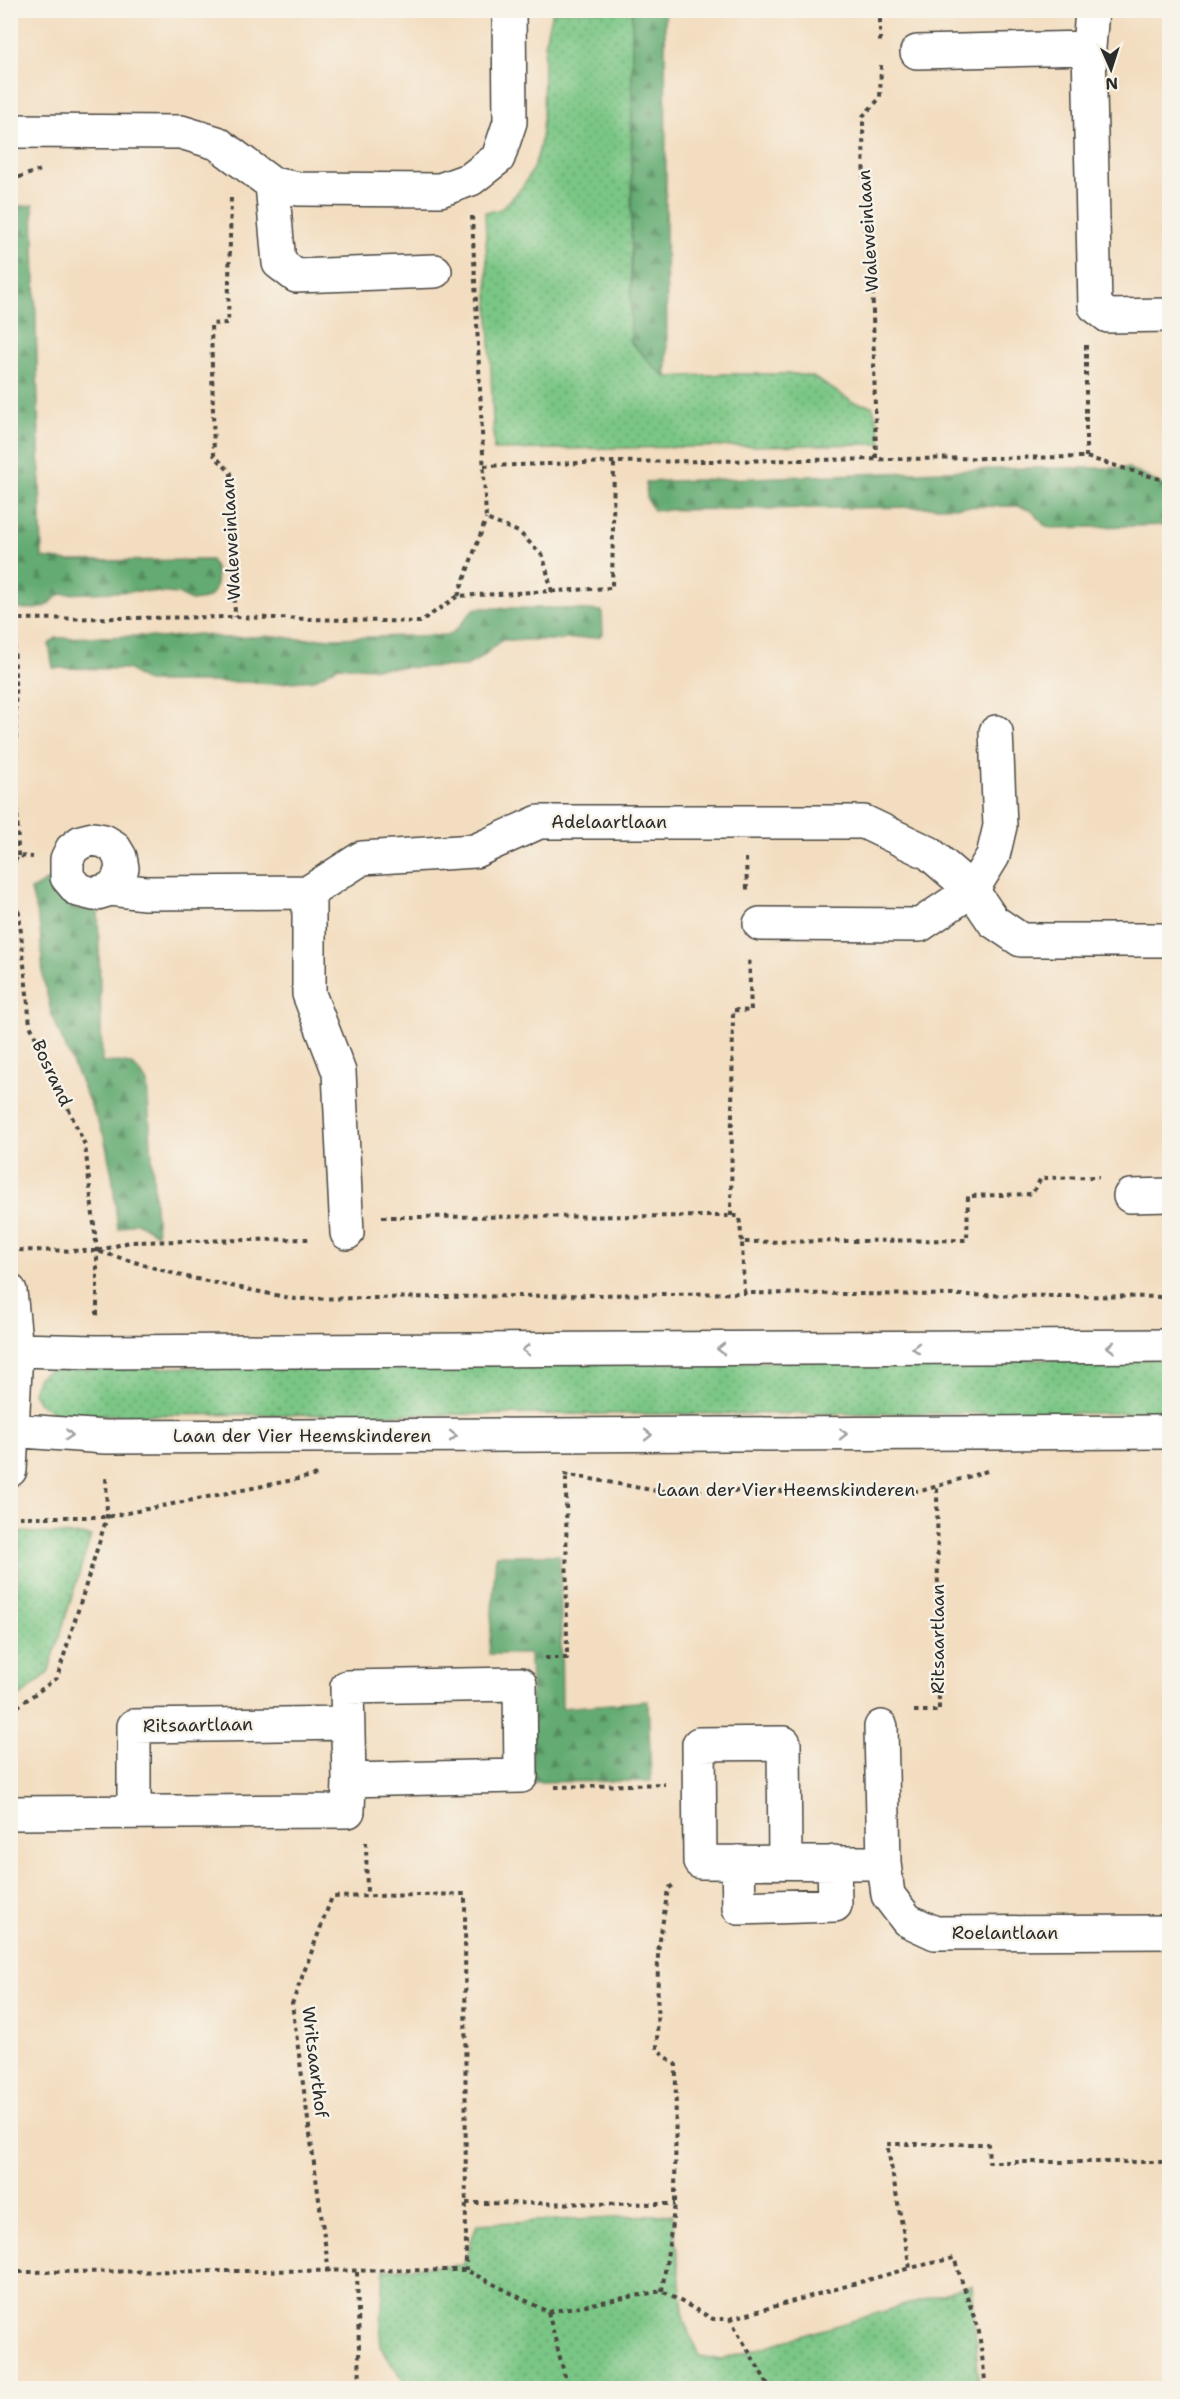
<svg xmlns="http://www.w3.org/2000/svg" width="1180" height="2399" font-family="'Shantell Sans',sans-serif">
  <defs>
    <pattern id="grass-dots" width="8" height="8" patternUnits="userSpaceOnUse" patternTransform="scale(1.5)"><rect width="8" height="8" fill="#7ac685"/><path d="M2 2h.1M6 6h.1" fill="none" stroke="#64a16d" stroke-width="1.8" stroke-linecap="round"/></pattern>
    <pattern id="forest-firs" width="22" height="20" patternUnits="userSpaceOnUse" patternTransform="scale(1.5)"><rect width="22" height="20" fill="#63ab72"/><path d="M5 1l3.5 6h-7zM16 11l3.5 6h-7z" fill="#528b5e"/></pattern>
  </defs>
  <rect width="100%" height="100%" fill="#f7f3e8"/>
  <filter id="ink" filterUnits="userSpaceOnUse"><feTurbulence type="fractalNoise" baseFrequency=".0167" numOctaves="2"/><feDisplacementMap in="SourceGraphic" scale="12" xChannelSelector="R" yChannelSelector="G"/><feConvolveMatrix kernelMatrix="1 2 1 2 8 2 1 2 1" color-interpolation-filters="sRGB"/></filter>
  <filter id="wash" filterUnits="userSpaceOnUse"><feTurbulence type="fractalNoise" baseFrequency=".008" numOctaves="4" result="noise"/><feDisplacementMap in="SourceGraphic" scale="24" xChannelSelector="R" yChannelSelector="G"/><feGaussianBlur stdDeviation="1.35" result="paint"/><feColorMatrix in="noise" values="0 0 0 0 0 0 0 0 0 0 0 0 0 0 0 0 0 1.4 0 .05"/><feComposite in="paint" operator="in"/></filter>
  <g filter="url(#wash)">
    <rect width="100%" height="100%" fill="#f3ddc0"/>
    <path fill="url(#grass-dots)" stroke="#527858" stroke-width="1.5" d="M553,11H632L631,342L654,367L667,377L726,374H795L813,377L853,402L872,406L877,419L882,444L494,450L485,212C503,211 503,207 515,195C563,146 530,69 553,11Z
      M1170,1359L1169,1413L57,1415L39,1403L33,1393L37,1378L49,1370L353,1364Z
      M19,1532L91,1536L48,1673L13,1702Z
      M673,2214L684,2320L699,2356L721,2360L972,2285L979,2388H581L575,2385H413L405,2383L380,2346L384,2269L463,2265L477,2224Z"/>
    <path fill="url(#forest-firs)" stroke="#476b4e" stroke-width="1.5" d="M632,11H665L667,377L654,367L631,342Z
      M33,205L42,558L69,561L211,560C218,570 220,591 207,598C203,600 196,600 191,601L178,594L142,591L62,594C54,597 52,602 46,606C37,611 21,608 11,608V207Z
      M1025,468H1128L1169,488V525L1051,528L1044,525L1032,511L1018,506L653,510L647,499L646,482Z
      M476,608H555L602,611L603,634L598,637L555,640H502L479,659L466,666L374,668L339,666L313,680L270,684L247,682H146L128,669L53,668L49,644L56,638L142,636L161,638L199,634L224,638L276,636L297,639L448,635C460,631 465,615 476,608Z
      M53,877C62,901 70,914 98,908L102,1063C124,1061 135,1060 147,1083L157,1234L137,1222L118,1229L112,1175L104,1136L52,1016L43,977L40,928L31,890Z
      M496,1555H560L562,1708L648,1701L651,1781L533,1782L530,1654H489Z"/>
  </g>
  <g filter="url(#ink)">
    <g fill="none" stroke-linecap="round" stroke-linejoin="round">
      <g stroke="#494641" stroke-width="36">
        <path id="minor" d="M1092,10L1089,48L1095,306L1108,316L1170,315
          M917,52L1089,48
          M10,131L181,132L217,143L272,184L299,189L440,190L471,179L498,158L510,122L509,10
          M272,184L279,263L296,276L435,271
          M111,889L118,880L122,868L120,857L114,847L104,841L93,839L81,842L72,849L67,859V877L78,890L94,894L111,889L145,893L309,892L362,858L475,851L539,822H864L929,853L972,890L993,921L1021,940H1170
          M309,892V994L339,1072L347,1233
          M760,924L920,925L972,890L993,856L1000,826L996,732
          M1130,1196L1170,1195
          M10,1291L16,1350L10,1470
          M16,1350L97,1352L1170,1346
          M10,1430L105,1437L1170,1432
          M881,1727L884,1863L888,1895L907,1920L935,1933L1170,1932
          M134,1811V1726L347,1723
          M10,1813L348,1811L349,1780L521,1776L520,1684L347,1687L349,1780
          M738,1862L739,1908L835,1905L834,1862
          M785,1862L784,1743L699,1744L700,1862L884,1863"/>
      </g>
      <path stroke="#494641" stroke-width="4" stroke-dasharray="4.5 4.5" stroke-linecap="butt" d="M880,10V42
        M10,180L41,170
        M231,198L228,323L211,324L214,455L231,473L235,617
        M472,216L486,519L519,532L543,556L552,592
        M1086,345V457
        M876,458L872,265L864,226L863,116L880,98L881,65
        M484,466L614,462L1086,457L1170,482
        M458,596L486,519
        M18,856L14,619L235,617L420,622L458,596L612,588L614,462
        M746,858L747,890
        M10,869L18,856L33,857
        M10,894L19,913L30,1025L85,1145L97,1251V1317
        M731,1216L733,1010L751,1011L749,957
        M382,1217L739,1216L742,1242
        M10,1250L97,1251L182,1276L295,1299L744,1293L1170,1297
        M98,1251L129,1242L311,1239
        M744,1293L742,1242L967,1240L968,1196L1032,1194L1041,1178L1099,1177
        M564,1474L657,1491H921L987,1471
        M10,1517H107L318,1475
        M545,1658H567L566,1474
        M914,1711H939L937,1487
        M10,1712L57,1678L107,1517L106,1474
        M555,1787L665,1784
        M366,1842L367,1896
        M466,2203L675,2204
        M10,2272L466,2270L548,2312L662,2291L713,2319H730L770,2388
        M329,2272L292,2004L332,1897L465,1894L466,2270
        M357,2272L360,2388
        M662,2291L675,2204L676,2065L657,2049L658,1952L668,1889L673,1885
        M548,2312L568,2388
        M730,2319L910,2268
        M986,2388L979,2332L954,2258L910,2268L887,2144H988L989,2162H1170"/>
      <use href="#minor" stroke="#fff" stroke-width="33"/>
    </g>
    <defs><path id="oneway-chevron" d="M-2-3.5L2.5 0L-2 3.5" fill="none" stroke-width="1.6" stroke-linecap="round" stroke-linejoin="round" transform="scale(1.5)"/></defs>
    <g stroke="#a0a0a0">
      <use href="#oneway-chevron" transform="translate(1111 1347) rotate(180)"/>
      <use href="#oneway-chevron" transform="translate(916 1348) rotate(180)"/>
      <use href="#oneway-chevron" transform="translate(721 1349) rotate(180)"/>
      <use href="#oneway-chevron" transform="translate(526 1350) rotate(180)"/>
      <use href="#oneway-chevron" transform="translate(843 1434)"/>
      <use href="#oneway-chevron" transform="translate(69 1435) rotate(4)"/>
      <use href="#oneway-chevron" transform="translate(648 1435)"/>
      <use href="#oneway-chevron" transform="translate(453 1436)"/>
    </g>
  </g>
  <g text-anchor="middle" dominant-baseline="central" stroke-width="5" stroke-linejoin="round" paint-order="stroke">
    <g font-size="18" fill="#2b2b2b" stroke="#f7f3e8">
      <text transform="translate(868 231) rotate(-94)">Waleweinlaan</text>
      <text transform="translate(231 539) rotate(-93)">Waleweinlaan</text>
      <text x="609" y="822">Adelaartlaan</text>
      <text transform="translate(52 1073) rotate(65)">Bosrand</text>
      <text x="302" y="1436">Laan der Vier Heemskinderen</text>
      <text x="786" y="1490">Laan der Vier Heemskinderen</text>
      <text transform="translate(938 1639) rotate(-90)">Ritsaartlaan</text>
      <text transform="translate(198 1725) rotate(-1)">Ritsaartlaan</text>
      <text x="1005" y="1933">Roelantlaan</text>
      <text transform="translate(315 2062) rotate(83)">Writsaarthof</text>
    </g>
  </g>
  <rect width="1180" height="2399" fill="none" stroke="#f7f3e8" stroke-width="36"/>
  <g transform="translate(1111 69) rotate(177)" stroke="#f7f3e8" stroke-width="4.5" paint-order="stroke">
  <path d="M0-4.5L10 22L0 15L-10 22Z" fill="#2b2b2b"/>
  <text y="-9" font-size="16" font-weight="bold" text-anchor="middle" fill="#2b2b2b">N</text>
  </g>
</svg>
